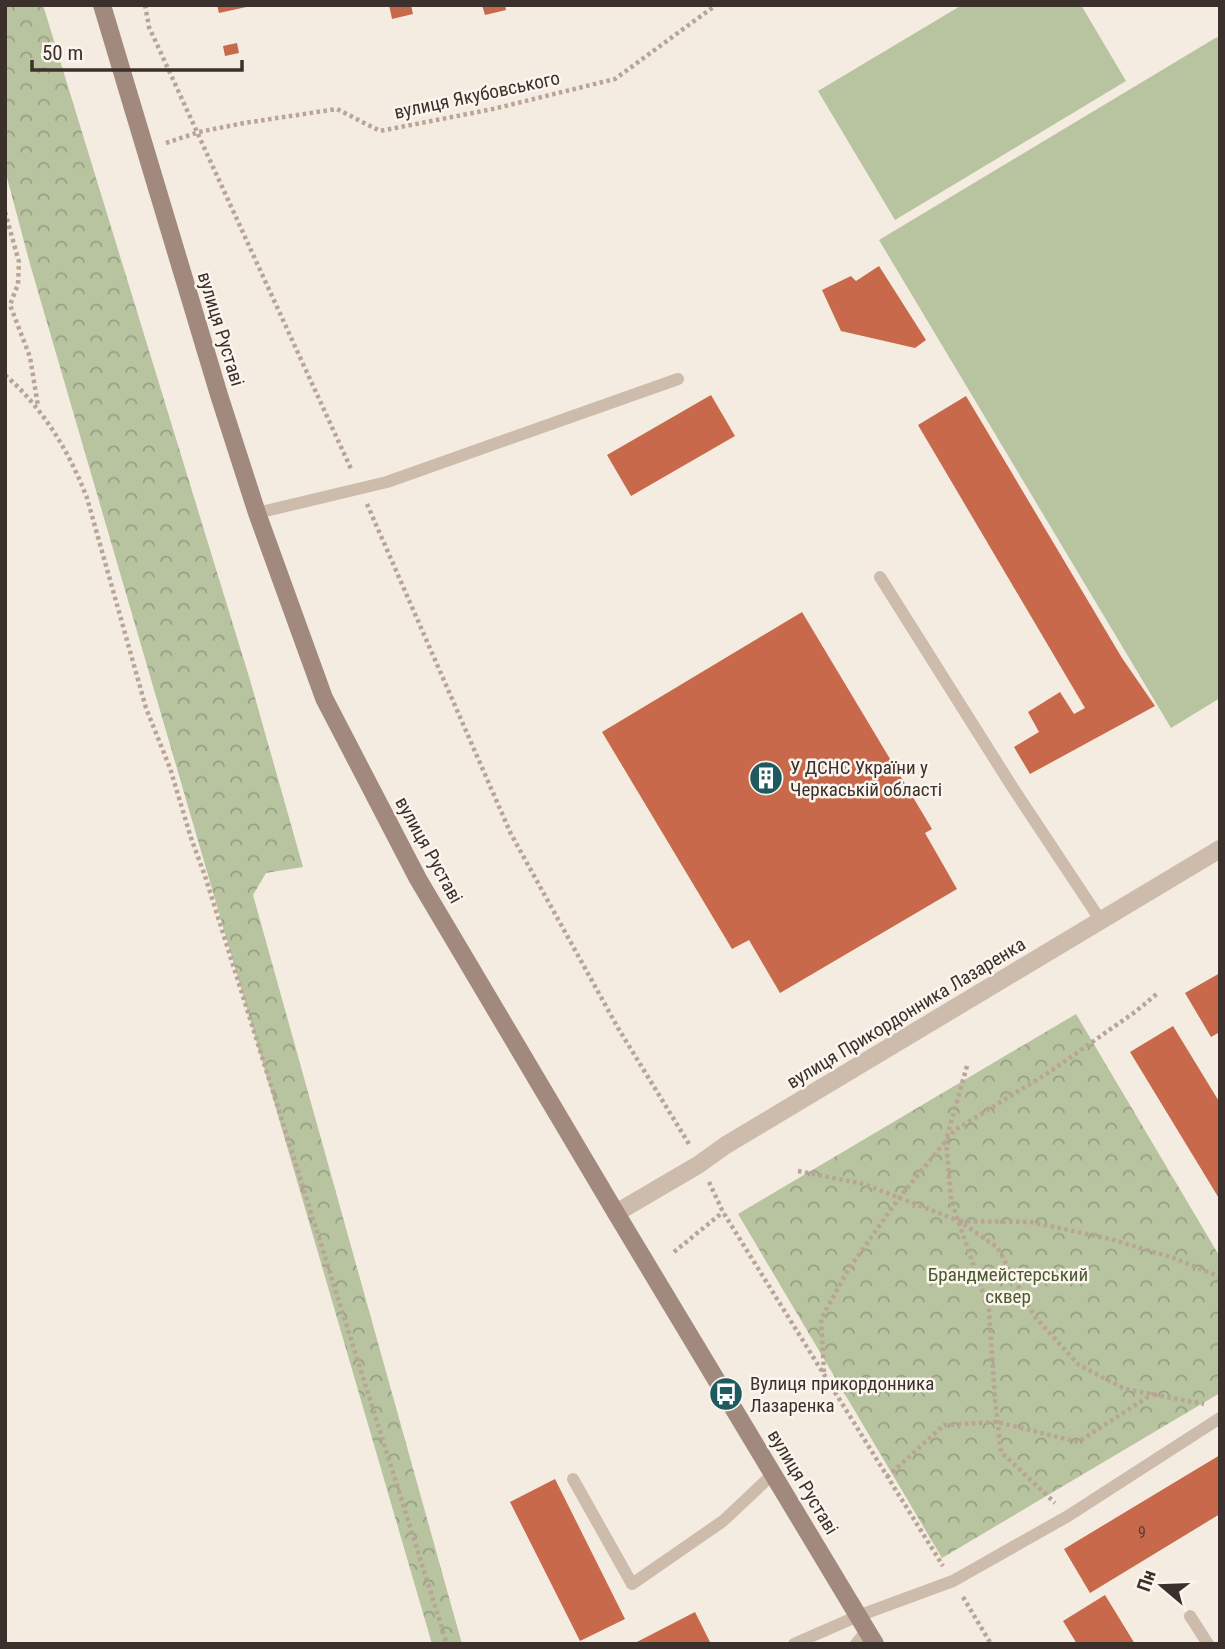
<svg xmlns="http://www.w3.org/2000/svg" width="1225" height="1649" font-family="'Roboto Condensed',sans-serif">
  <defs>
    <pattern id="forest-crowns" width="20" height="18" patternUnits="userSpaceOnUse" patternTransform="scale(1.75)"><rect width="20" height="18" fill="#b8c4a0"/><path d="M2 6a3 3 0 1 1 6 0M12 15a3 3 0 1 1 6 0" fill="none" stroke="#97a083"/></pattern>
  </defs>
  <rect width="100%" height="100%" fill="#f4ebe1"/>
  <path fill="#b8c4a0" d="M962,5H1081L1126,81L895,220L818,91Z
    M1217,37L1220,42V698L1171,728L879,240Z"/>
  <path fill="url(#forest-crowns)" d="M5,5H43L250,680L303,867L266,873L253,895L462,1644H432L30,264L5,170Z
    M1076,1014L1220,1257V1393L942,1558L738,1214Z"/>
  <path fill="#c8694b" d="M217,5H251V6L219,13Z
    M389,5H411L413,14L392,19Z
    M482,5H505L506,10L485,15Z
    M237,43L239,53L225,56L223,46Z
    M879,266L926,340L915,348L841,331L822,290L851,276L856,281Z
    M711,395L735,436L631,496L607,455Z
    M966,396L1122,658L1155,706L1030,774L1014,747L1039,732L1028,712L1060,692L1074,714L1085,708L918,425Z
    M802,612L932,829L925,833L957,889L780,993L749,940L732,949L602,732Z
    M1220,973V1032L1211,1037L1185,993Z
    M1173,1026L1220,1103V1200L1130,1052Z
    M1220,1455V1514L1090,1593L1064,1549Z
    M555,1479L625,1619L580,1641L510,1502Z
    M1105,1595L1135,1644H1077L1063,1621Z
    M695,1612L710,1642L706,1644H633Z"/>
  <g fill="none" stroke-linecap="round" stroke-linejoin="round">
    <path stroke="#b9a596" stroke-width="4.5" stroke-dasharray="3.5 3.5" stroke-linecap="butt" d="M145,5L149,27L352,471
      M166,143L199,132L244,123L337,109L380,131L493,109L615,79L716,5
      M5,212L19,262L18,284L10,305L30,357L38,406
      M5,375C43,408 69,451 87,498L146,708L170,768L191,838L205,876L447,1644
      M367,504L511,834L618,1028L689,1144
      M967,1066L946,1140L951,1200L989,1310L995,1399L1001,1452L1055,1503
      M798,1171L864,1184L959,1221L997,1247L1035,1317L1079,1365L1125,1389L1204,1404
      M709,1182L723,1212L943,1566
      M960,1221L1031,1222L1110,1239L1174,1258L1220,1277
      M674,1252L723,1212
      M824,1372L821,1319L848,1270L899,1198L955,1130L1048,1073L1135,1012L1158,993
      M887,1477L944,1425L997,1422L1078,1442L1154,1393
      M963,1597L991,1644"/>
    <path stroke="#cdbbac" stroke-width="12" d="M257,513L387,482L678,379
      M880,577L1011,785L1101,921
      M573,1479L632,1584L723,1521L773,1474
      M1190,1616L1208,1644
      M794,1644L858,1616L953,1581L1068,1516L1220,1418
      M856,1644L867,1630"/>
    <path stroke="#cdbbac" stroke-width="18" d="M616,1213L698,1165L726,1145L1220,849"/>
    <path stroke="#a18a7d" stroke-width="18" d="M102,5L219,395L257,513L324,698L418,879L616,1213L875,1644"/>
  </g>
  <defs>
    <g id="building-disc" transform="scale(1.75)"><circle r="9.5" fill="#1f5a5e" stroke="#fbf5ee"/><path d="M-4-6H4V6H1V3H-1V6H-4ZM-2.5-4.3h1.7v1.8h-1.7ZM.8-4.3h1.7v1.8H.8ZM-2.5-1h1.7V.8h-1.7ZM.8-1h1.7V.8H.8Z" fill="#fff"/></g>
    <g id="bus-disc" transform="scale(1.75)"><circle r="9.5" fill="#1f5a5e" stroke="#fbf5ee"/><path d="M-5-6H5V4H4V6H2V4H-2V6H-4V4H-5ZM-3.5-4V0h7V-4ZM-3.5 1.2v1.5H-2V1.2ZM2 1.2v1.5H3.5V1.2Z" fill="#fff"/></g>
  </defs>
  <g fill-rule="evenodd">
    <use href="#building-disc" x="766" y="778"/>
    <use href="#bus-disc" x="726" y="1394"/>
  </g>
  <g text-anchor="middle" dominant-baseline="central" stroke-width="5" stroke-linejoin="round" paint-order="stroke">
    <g font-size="16" fill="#5e3e33">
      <text x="1142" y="1532">9</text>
    </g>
    <g font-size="19" fill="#3b302b" stroke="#fbf5ee">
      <text transform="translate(477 95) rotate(-12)">вулиця Якубовського</text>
      <text transform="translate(221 329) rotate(73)">вулиця Руставі</text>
      <text transform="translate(429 850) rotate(61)">вулиця Руставі</text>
      <text transform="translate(906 1013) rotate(-31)">вулиця Прикордонника Лазаренка</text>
      <text transform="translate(803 1482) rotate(59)">вулиця Руставі</text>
    </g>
    <g font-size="19" fill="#3b302b" stroke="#fbf5ee" text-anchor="start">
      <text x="790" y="767">У ДСНС України у<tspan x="790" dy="22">Черкаській області</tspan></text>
      <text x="750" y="1383">Вулиця прикордонника<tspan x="750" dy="22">Лазаренка</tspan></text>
    </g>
    <g font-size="19" fill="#4a5a2e" stroke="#fbf5ee">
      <text x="1008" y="1274">Брандмейстерський<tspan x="1008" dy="22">сквер</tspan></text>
    </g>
  </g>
  <rect width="1225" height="1649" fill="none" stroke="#3b302b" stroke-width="14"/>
  <g transform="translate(1162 1586) rotate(289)" stroke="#fbf5ee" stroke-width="5" paint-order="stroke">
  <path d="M0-5L12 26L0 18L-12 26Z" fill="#3b302b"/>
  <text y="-10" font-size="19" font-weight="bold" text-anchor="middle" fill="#3b302b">Пн</text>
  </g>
  <path d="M32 60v10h210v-10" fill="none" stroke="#3b302b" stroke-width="3.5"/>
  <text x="42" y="60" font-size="21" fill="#3b302b" stroke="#fbf5ee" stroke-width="5" paint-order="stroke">50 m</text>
</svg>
